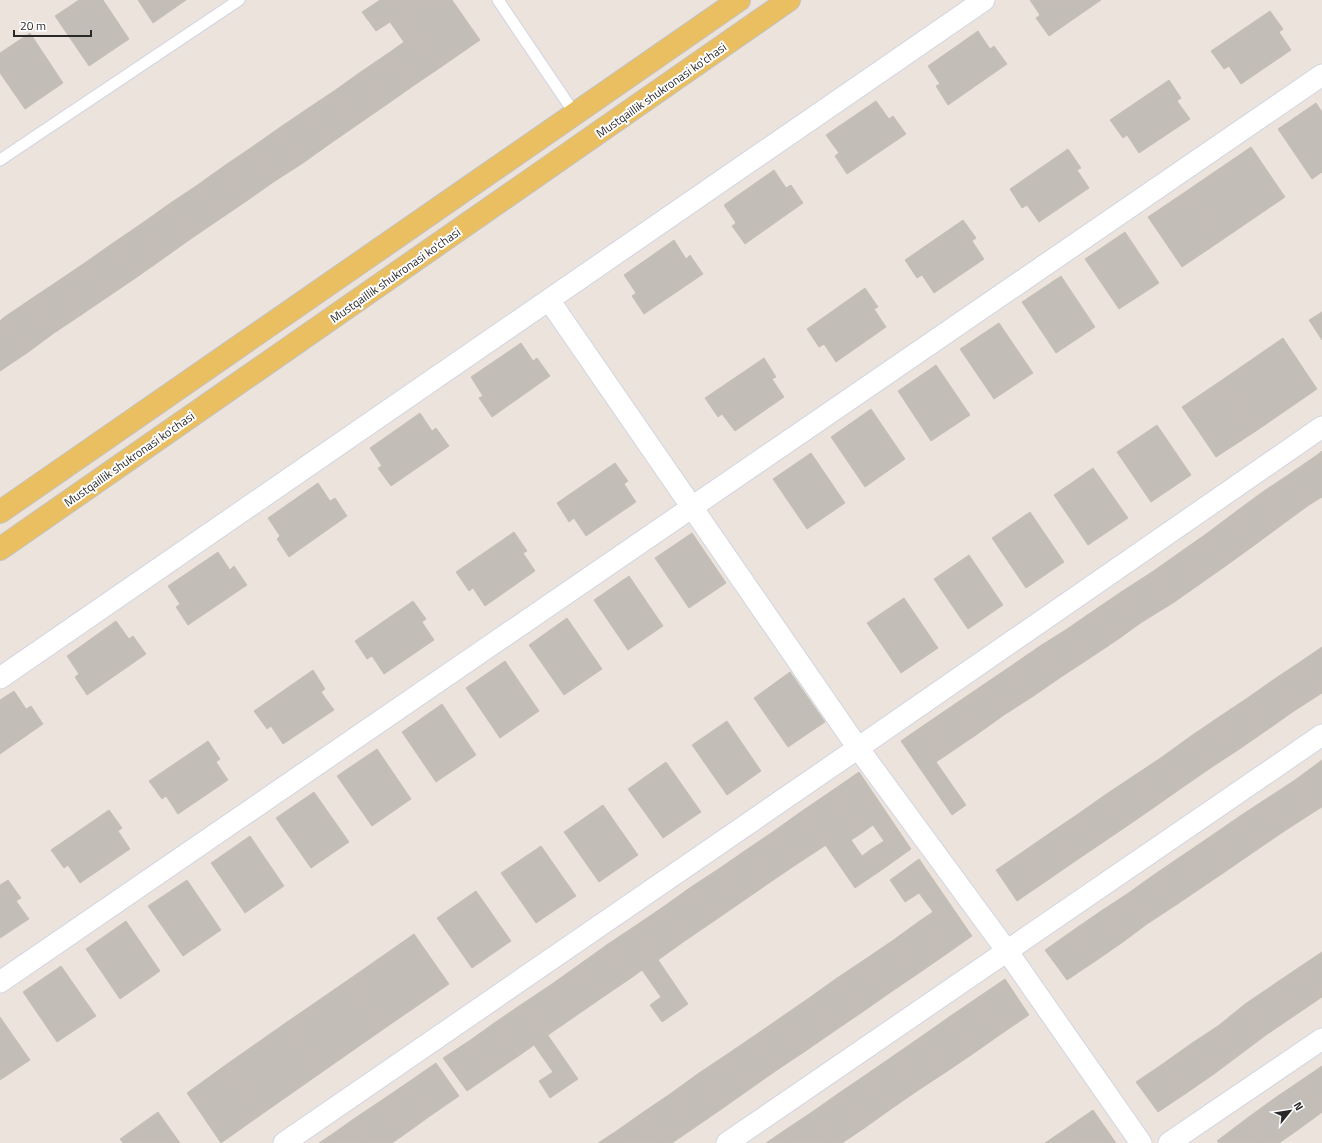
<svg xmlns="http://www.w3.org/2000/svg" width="1322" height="1143" font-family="'Titillium Web',sans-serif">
  <rect width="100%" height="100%" fill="#ebe3dc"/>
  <path fill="#c3bdb8" stroke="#c6bfb5" d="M79,0H103L129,39L89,66L55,16Z
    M138,0H186L153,23Z
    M380,0H394L441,67L413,86L390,52L404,42L390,22L376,31L362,12Z
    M394,0H452L480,40L441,67Z
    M1030,0H1101L1049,36L1036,18L1040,15Z
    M1270,11L1283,29L1279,32L1291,50L1241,84L1229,66L1224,69L1211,51Z
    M978,31L990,49L994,46L1007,64L948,105L936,86L940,84L928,66Z
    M30,33L63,83L25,109L0,73V53Z
    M390,52L413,86L386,105L362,71Z
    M362,71L386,105L357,125L334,91Z
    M1169,80L1181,98L1177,101L1190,119L1139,153L1127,135L1123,138L1110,120Z
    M334,91L357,125L331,143L307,109Z
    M876,101L889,119L893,116L906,134L847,174L835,156L839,153L826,135Z
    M1316,103L1322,112V172L1312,179L1278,129Z
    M307,109L331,143L303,163L279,128Z
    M279,128L303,163L275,181L252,147Z
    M252,147L275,181L248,200L224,166Z
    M1251,147L1285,197L1222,240L1188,190Z
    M1068,149L1081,168L1077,170L1089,188L1039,222L1027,205L1022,208L1010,189Z
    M224,166L248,200L220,219L196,186Z
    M774,170L786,188L791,185L803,203L745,244L732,226L736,223L724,205Z
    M196,186L220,219L192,238L169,204Z
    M1188,190L1222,240L1182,267L1148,217Z
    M169,204L192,238L164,258L141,224Z
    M963,220L976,238L972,241L984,259L934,293L922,275L917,278L905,260Z
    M141,224L164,258L137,277L113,243Z
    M1125,232L1159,283L1119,309L1085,259Z
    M674,240L686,259L690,255L703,274L644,314L632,296L636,293L624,275Z
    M113,243L137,277L109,296L86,262Z
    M86,262L109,296L81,315L58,281Z
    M1061,276L1095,327L1056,353L1022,302Z
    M58,281L81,315L54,333L31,299Z
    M865,288L878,307L874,309L886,327L836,362L824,344L819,347L807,329Z
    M31,299L54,333L27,353L3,318Z
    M1322,312V340L1309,320Z
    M3,318L27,353L0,371V321Z
    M999,323L1033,373L994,399L960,349Z
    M1283,338L1317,389L1256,431L1222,380Z
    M521,343L533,361L537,358L550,376L492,417L479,398L483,396L471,377Z
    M764,358L776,377L772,379L784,397L735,431L722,414L718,417L705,398Z
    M936,365L970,415L931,441L898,391Z
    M1222,380L1256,431L1216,457L1182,407Z
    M871,409L905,459L865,487L831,437Z
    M420,413L432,431L436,428L449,446L391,486L378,468L382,466L370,448Z
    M1157,425L1191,475L1151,502L1117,452Z
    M1322,451V462L1317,455Z
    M811,453L845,503L807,529L773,479Z
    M1317,455L1322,462V497L1309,505L1288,475Z
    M615,463L628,481L624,484L636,502L586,536L574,518L569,522L557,503Z
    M1093,468L1128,518L1088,545L1054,495Z
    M1288,475L1309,505L1283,524L1261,493Z
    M318,483L330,501L335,498L347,516L289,557L277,539L280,536L268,518Z
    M1261,493L1283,524L1256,544L1234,513Z
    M1030,512L1064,562L1026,588L992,538Z
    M1234,513L1256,544L1227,565L1206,534Z
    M514,532L527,551L523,553L535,571L485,606L473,588L469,591L456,572Z
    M692,533L726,583L689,608L655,558Z
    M1206,534L1227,565L1200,584L1179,553Z
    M218,552L230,570L234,566L247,585L188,625L176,607L180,604L168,586Z
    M1179,553L1200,584L1173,603L1152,572Z
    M969,555L1003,605L968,629L934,579Z
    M1152,572L1173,603L1142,622L1121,592Z
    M629,576L663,626L628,650L594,600Z
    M1121,592L1142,622L1117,640L1096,609Z
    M904,598L938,648L901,673L867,623Z
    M413,601L426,619L422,622L434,640L384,674L372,656L367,659L355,641Z
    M1096,609L1117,640L1087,660L1067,629Z
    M567,618L602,669L564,695L529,645Z
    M116,621L129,639L133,636L146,654L87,695L75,677L79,674L67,656Z
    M1067,629L1087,660L1061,677L1040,646Z
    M1040,646L1061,677L1032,697L1011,666Z
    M1322,647V693L1300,662Z
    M505,661L539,711L500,738L466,688Z
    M1300,662L1322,693L1294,711L1273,680Z
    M1011,666L1032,697L1004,715L983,685Z
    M313,670L325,689L321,692L334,710L283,744L271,726L267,729L254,711Z
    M790,672L825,722L788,747L754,698Z
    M1273,680L1294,711L1267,730L1246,699Z
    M983,685L1004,715L976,735L955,704Z
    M14,691L26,709L31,706L43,724L0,754V700Z
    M1246,699L1267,730L1238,750L1216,719Z
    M442,704L476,755L436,782L402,732Z
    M955,704L976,735L948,754L927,723Z
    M1216,719L1238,750L1212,767L1191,736Z
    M727,721L761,771L727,795L692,745Z
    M927,723L948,754L936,762L966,805L952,815L901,741Z
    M1191,736L1212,767L1183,787L1162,757Z
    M208,741L220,759L216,762L228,780L178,814L166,796L162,799L149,781Z
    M377,749L411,799L372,826L337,776Z
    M1162,757L1183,787L1156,806L1135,775Z
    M1322,760V807L1317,810L1295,780Z
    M666,762L701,812L663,838L628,789Z
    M859,772L911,849L883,869L870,850L884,841L873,825L859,835L830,792Z
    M1135,775L1156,806L1127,826L1105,795Z
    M1295,780L1317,810L1286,830L1266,799Z
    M314,792L349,842L311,868L276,818Z
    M830,792L859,835L851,840L862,856L870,850L883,869L855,888L802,811Z
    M1105,795L1127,826L1099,845L1078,814Z
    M1266,799L1286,830L1261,847L1240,816Z
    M603,805L638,855L599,882L564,832Z
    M109,810L122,828L118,831L130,849L80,883L68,865L64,868L51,850Z
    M802,811L826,845L797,864L774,831Z
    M1078,814L1099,845L1071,864L1050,833Z
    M1240,816L1261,847L1232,867L1211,836Z
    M774,831L797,864L769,883L746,850Z
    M1050,833L1071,864L1042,884L1021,853Z
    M250,836L284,886L245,913L211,863Z
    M1211,836L1232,867L1204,886L1183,855Z
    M541,846L576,896L536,923L501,873Z
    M746,850L769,883L743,901L720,868Z
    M1021,853L1042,884L1017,901L996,870Z
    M1183,855L1204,886L1176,905L1155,874Z
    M919,859L972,936L945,955L921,920L933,912L919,893L905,902L890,880Z
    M720,868L743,901L714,921L691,887Z
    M1155,874L1176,905L1147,924L1127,894Z
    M8,880L21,898L16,901L29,919L0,938V885Z
    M187,880L221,930L183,956L148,906Z
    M691,887L714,921L686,940L663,907Z
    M476,891L511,941L472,968L437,918Z
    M1127,894L1147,924L1123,942L1101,911Z
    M663,907L686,940L658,960L635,926Z
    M1101,911L1123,942L1094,962L1072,931Z
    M921,920L945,955L916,975L892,941Z
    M126,921L160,971L120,999L86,949Z
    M635,926L688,1004L662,1022L650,1005L661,997L642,970L631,978L608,944Z
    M1072,931L1094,962L1067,980L1045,950Z
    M414,934L449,984L385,1028L351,978Z
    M892,941L916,975L888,994L864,960Z
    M608,944L631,978L603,997L580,964Z
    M1322,952V997L1301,966Z
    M864,960L888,994L861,1013L837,978Z
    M580,964L603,997L574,1017L552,984Z
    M61,966L96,1016L57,1042L23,992Z
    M1301,966L1322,997L1294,1016L1273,985Z
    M351,978L385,1028L322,1072L287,1022Z
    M837,978L861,1013L833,1032L809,998Z
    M1005,979L1029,1015L1001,1034L977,998Z
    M552,984L574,1017L548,1035L525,1002Z
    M1273,985L1294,1016L1266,1035L1245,1004Z
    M809,998L833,1032L804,1052L780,1018Z
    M977,998L1001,1034L974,1053L949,1017Z
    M525,1002L578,1079L550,1098L539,1081L553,1072L534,1045L520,1055L497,1021Z
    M1245,1004L1266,1035L1238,1056L1218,1026Z
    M0,1017L30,1060L0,1080Z
    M949,1017L974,1053L946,1072L922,1036Z
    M780,1018L804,1052L777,1070L754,1036Z
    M497,1021L520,1055L492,1074L469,1041Z
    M287,1022L322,1072L262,1114L227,1064Z
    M1218,1026L1238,1056L1214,1074L1192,1043Z
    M754,1036L777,1070L750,1089L726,1055Z
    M922,1036L946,1072L920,1089L896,1054Z
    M469,1041L492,1074L467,1091L443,1058Z
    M1192,1043L1214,1074L1185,1094L1164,1063Z
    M896,1054L920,1089L891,1109L867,1074Z
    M726,1055L750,1089L723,1108L699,1073Z
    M436,1063L459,1096L430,1116L407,1083Z
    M1164,1063L1185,1094L1158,1112L1136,1082Z
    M227,1064L262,1114L221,1143L187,1093Z
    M1322,1066V1112L1321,1113L1300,1081Z
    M699,1073L723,1108L694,1128L670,1094Z
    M867,1074L891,1109L863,1129L839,1093Z
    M1300,1081L1321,1113L1295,1132L1272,1100Z
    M407,1083L430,1116L405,1134L382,1100Z
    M839,1093L863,1129L842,1143H833L812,1112Z
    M670,1094L694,1128L672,1143H663L642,1113Z
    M382,1100L405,1134L392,1143H372L355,1118Z
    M1272,1100L1295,1132L1279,1143H1263L1246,1119Z
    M1093,1110L1116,1143H1077L1067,1128Z
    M158,1112L180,1143H123L120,1139Z
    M812,1112L833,1143H790L782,1132Z
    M642,1113L663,1143H622L615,1132Z
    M355,1118L372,1143H337L331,1135Z
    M1246,1119L1263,1143H1219L1217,1141Z
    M1067,1128L1077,1143H1045Z
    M615,1132L622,1143H598Z
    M782,1132L790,1143H766Z
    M331,1135L337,1143H319Z"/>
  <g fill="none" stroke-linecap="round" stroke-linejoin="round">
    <g stroke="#d1d5e1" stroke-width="13">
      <path id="service" d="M498,0L575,114
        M0,160L239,0"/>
    </g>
    <g stroke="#d1d5e1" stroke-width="23">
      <path id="minor" d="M549,300L858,748L1007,951L1141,1143
        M0,678L984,0
        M0,982L1322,75
        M284,1143L858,748L1322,427
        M727,1143L1322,735
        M1169,1143L1322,1039"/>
    </g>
    <g stroke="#c3c3c3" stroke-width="24">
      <path id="primary" d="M0,512L739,0
        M0,549L789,0"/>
    </g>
    <use href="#service" stroke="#fff" stroke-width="11"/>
    <use href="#minor" stroke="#fff" stroke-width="21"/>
    <use href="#primary" stroke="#eabf62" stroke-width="22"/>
  </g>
  <g text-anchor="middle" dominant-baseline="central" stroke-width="4" stroke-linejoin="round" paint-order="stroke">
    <g font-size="12" fill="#292929" stroke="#fff">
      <text transform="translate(661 90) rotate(-35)">Mustqaillik shukronasi ko'chasi</text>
      <text transform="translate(395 275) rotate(-35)">Mustqaillik shukronasi ko'chasi</text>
      <text transform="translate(129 459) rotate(-35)">Mustqaillik shukronasi ko'chasi</text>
    </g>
  </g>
  <g transform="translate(1290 1111) rotate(60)" stroke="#ffffff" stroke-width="3" paint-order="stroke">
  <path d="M0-3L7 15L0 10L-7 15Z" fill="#292929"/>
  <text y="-6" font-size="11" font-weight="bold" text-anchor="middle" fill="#292929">N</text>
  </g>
  <path d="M14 30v6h77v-6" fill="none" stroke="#292929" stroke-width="2"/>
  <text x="20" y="30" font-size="12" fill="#292929" stroke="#ffffff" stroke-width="3" paint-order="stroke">20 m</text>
</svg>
